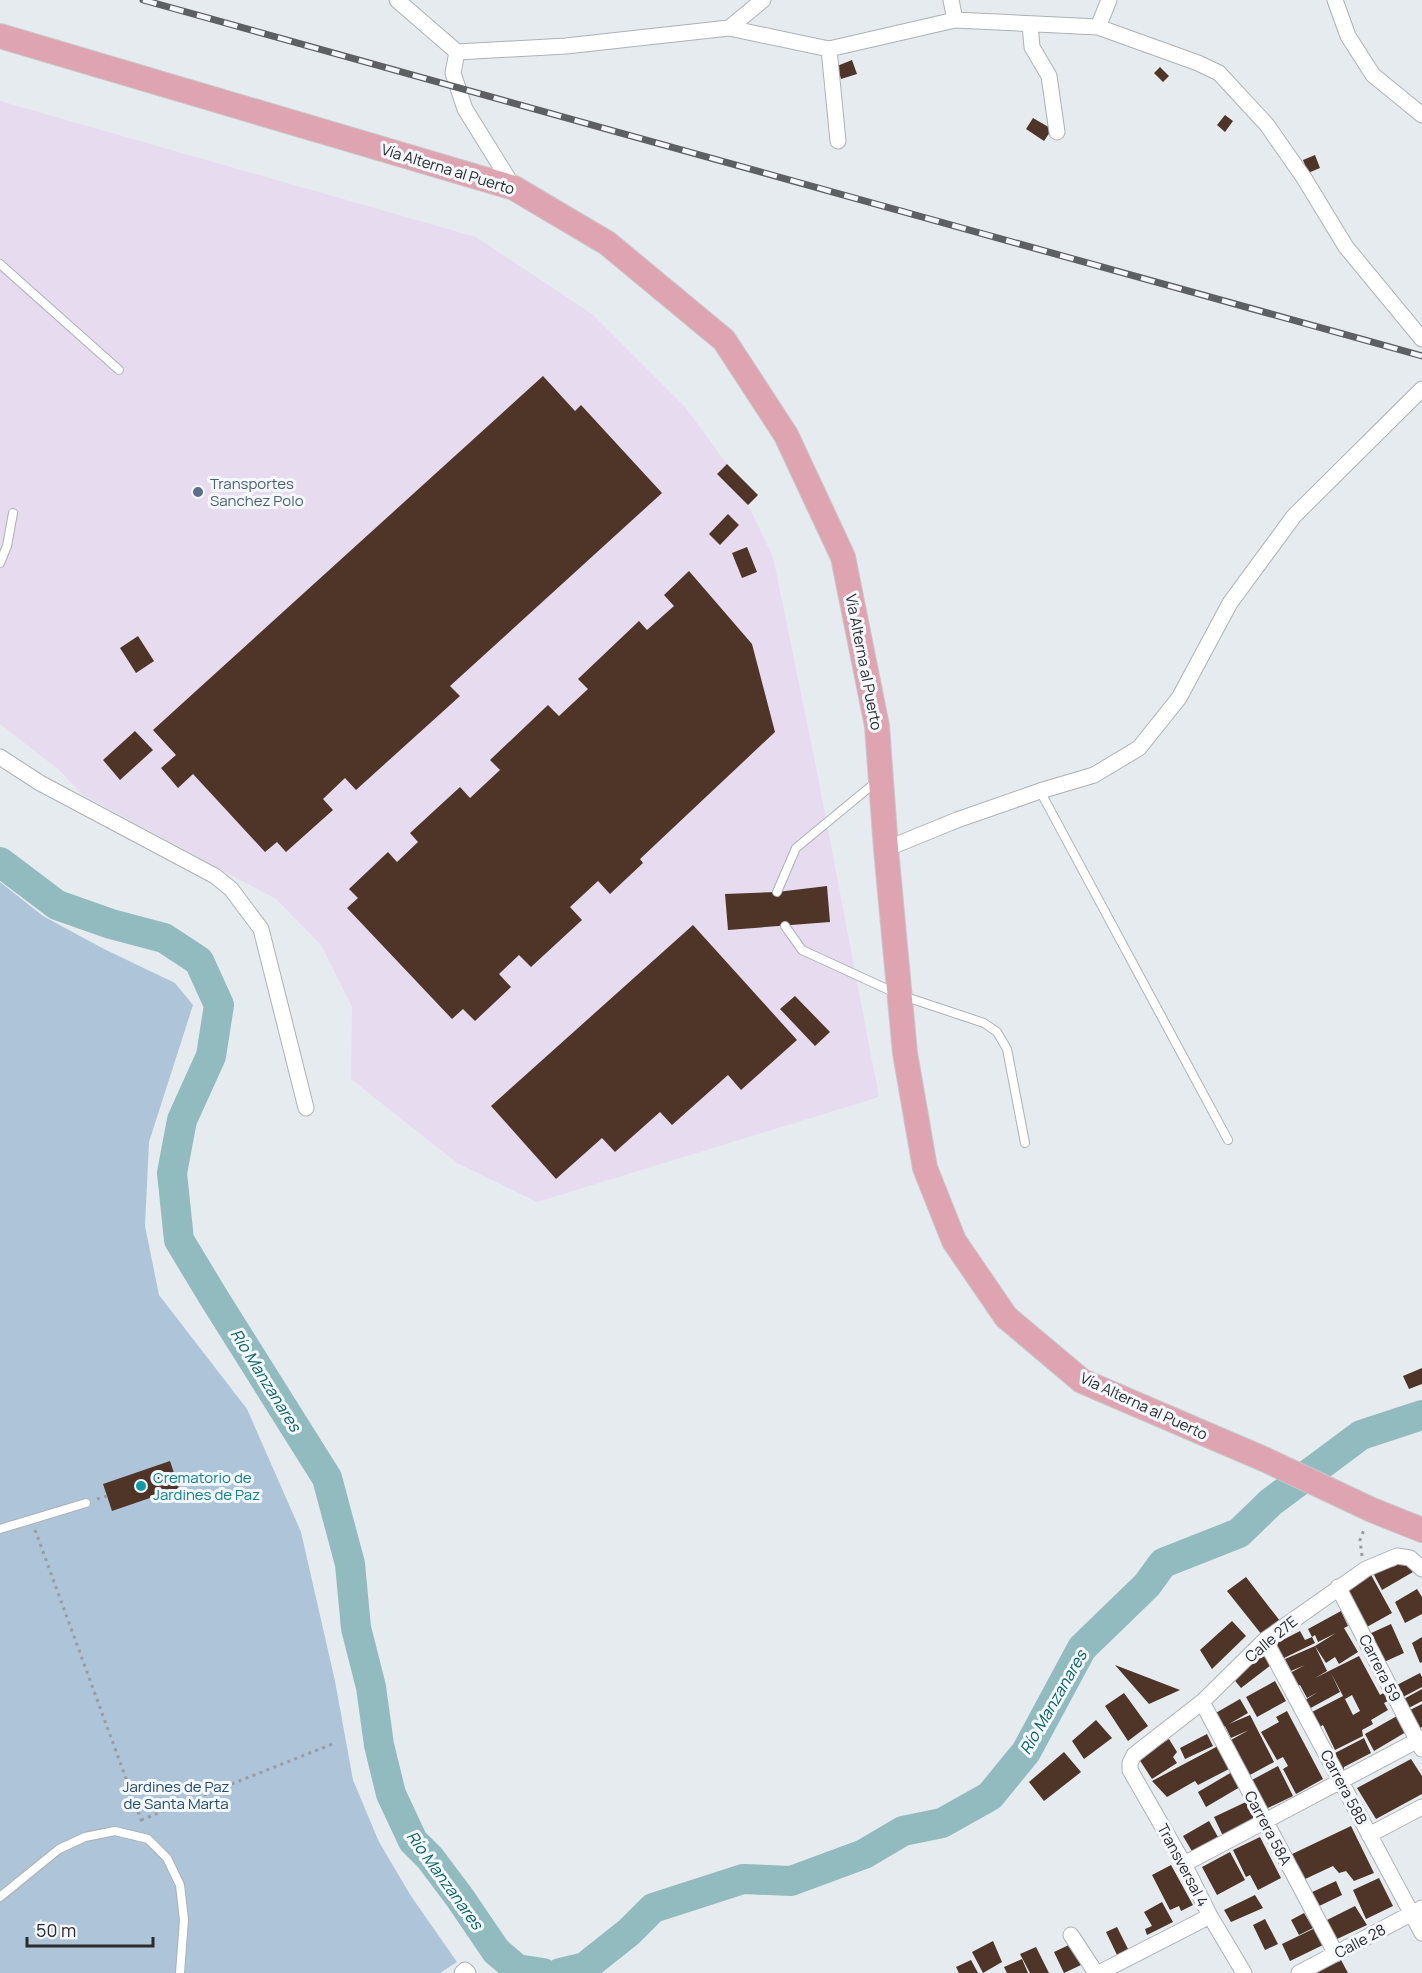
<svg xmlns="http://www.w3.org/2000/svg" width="1422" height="1973" font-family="Manrope,sans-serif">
  <rect width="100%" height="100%" fill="#e6ebf0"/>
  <path fill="#e7dbf0" d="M0,101L476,237L592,314L685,407L727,464L717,474L748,505L773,557L816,767L879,1097L537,1202L457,1163L351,1079L352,1007L321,945L276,899L83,795L58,769L0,724Z"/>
  <path fill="#aec4d8" d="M0,882L43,916L104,949L175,983L193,1005L149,1142L145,1226L159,1295L247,1409L301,1532L335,1681L353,1780L379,1842L411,1896L457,1962L440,1973H0Z"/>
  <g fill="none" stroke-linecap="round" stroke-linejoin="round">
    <path stroke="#91bbbe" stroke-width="30" d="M0,862L57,905L111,924L164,938L199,961L219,1005L211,1056L182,1120L172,1173L179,1240L214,1298L327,1478L350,1564L356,1628L371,1687L379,1745L391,1794L413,1841L430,1858L460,1898L496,1951L517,1969L543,1973
      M560,1973L585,1967L629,1932L653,1908L743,1879L791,1881L864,1854L903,1831L942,1823L990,1796L1026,1752L1082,1648L1147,1585L1163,1563L1239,1533L1271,1502L1361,1435L1422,1415"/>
  </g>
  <path fill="#4f3428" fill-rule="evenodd" d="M852,60L857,74L841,79L837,66Z
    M1160,67L1169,76L1163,82L1154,73Z
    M1225,115L1233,121L1225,132L1217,125Z
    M1033,118L1052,129L1044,141L1026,129Z
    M1315,155L1320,168L1308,173L1303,160Z
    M543,376L575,411L581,405L662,493L450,686L460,696L356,790L345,778L323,799L333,810L286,852L277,842L265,852L193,774L178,788L161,768L176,755L153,730Z
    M727,464L758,495L748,505L717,474Z
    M728,514L739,525L720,545L709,534Z
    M747,547L757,572L742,578L732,553Z
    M689,571L752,644L775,732L640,859L643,863L610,894L598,881L570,907L582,920L531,967L519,955L499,974L511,987L475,1021L463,1009L452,1019L347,908L358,898L349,889L388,852L397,862L418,842L410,833L460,787L470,798L500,770L490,760L548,705L559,716L588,689L578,679L639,621L647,630L674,606L664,595Z
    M138,636L154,661L136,673L120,648Z
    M135,731L153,750L120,780L103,760Z
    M827,886L830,922L728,930L725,894L777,892Z
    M693,925L797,1040L741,1090L728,1075L672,1125L660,1112L615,1152L602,1138L556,1179L491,1106Z
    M795,996L830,1032L815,1046L780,1009Z
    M1422,1368V1384L1409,1389L1403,1376Z
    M170,1461L179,1488L112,1511L103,1484Z
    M1406,1560L1413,1572L1382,1590L1372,1571L1389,1562L1393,1567Z
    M1370,1573L1392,1613L1365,1628L1343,1588Z
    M1246,1577L1280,1621L1262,1635L1227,1591Z
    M1417,1589L1422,1597V1614L1405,1623L1395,1602Z
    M1341,1611L1348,1626L1344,1628L1358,1652L1339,1664L1335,1657L1326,1663L1315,1646L1327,1671L1315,1678L1359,1656L1380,1695L1387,1691L1392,1699L1384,1703L1388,1710L1371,1720L1373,1724L1362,1730L1363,1736L1335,1750L1323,1725L1318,1728L1310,1713L1343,1696L1331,1673L1340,1692L1307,1710L1302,1702L1318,1692L1307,1698L1300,1685L1295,1687L1288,1674L1305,1665L1291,1671L1285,1659L1315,1646L1336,1633L1318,1642L1315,1635L1312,1637L1308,1629ZM1352,1695L1360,1711L1353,1715L1345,1699Z
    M1232,1621L1246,1636L1212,1669L1200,1650Z
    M1391,1624L1404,1653L1384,1662L1369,1634Z
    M1300,1631L1305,1640L1312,1637L1315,1643L1280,1660L1273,1645Z
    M1422,1637V1662L1420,1663L1412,1643Z
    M1262,1654L1271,1665L1241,1688L1232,1677Z
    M1115,1665L1180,1690L1149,1704Z
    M1420,1673L1422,1677V1687L1401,1698L1395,1686Z
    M1275,1681L1286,1701L1257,1717L1246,1697Z
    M1422,1689V1701L1405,1710L1400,1701Z
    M1124,1693L1148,1726L1128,1741L1105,1706Z
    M1240,1699L1248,1713L1229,1724L1250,1715L1274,1762L1248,1776L1229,1741L1249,1730L1231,1738L1225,1726L1222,1729L1214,1714Z
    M1422,1704V1727L1417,1730L1408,1711Z
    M1287,1711L1323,1779L1296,1794L1283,1769L1288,1766L1283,1757L1277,1760L1261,1732L1279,1722L1276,1717Z
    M1397,1716L1406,1732L1374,1751L1365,1734Z
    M1096,1720L1112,1738L1084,1759L1072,1741Z
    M1207,1734L1213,1746L1185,1759L1180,1748Z
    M1364,1738L1371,1753L1344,1767V1770L1340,1772L1338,1767L1340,1764L1335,1753Z
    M1169,1739L1177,1752L1173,1757L1177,1763L1152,1779L1139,1759Z
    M1218,1746L1229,1769L1198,1785L1195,1781L1167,1797L1152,1781Z
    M1064,1752L1081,1772L1044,1801L1029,1782Z
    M1411,1759L1422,1776V1794L1376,1819L1357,1788Z
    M1278,1766L1293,1796L1266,1809L1250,1781Z
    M1232,1772L1240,1787L1206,1807L1198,1792Z
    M1248,1801L1257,1819L1223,1836L1214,1817Z
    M1209,1821L1218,1837L1193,1853L1183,1836Z
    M1351,1826L1374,1873L1354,1881L1346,1871L1339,1873L1333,1866L1303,1880L1290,1855Z
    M1260,1837L1281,1878L1258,1890L1250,1875L1246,1877L1233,1850Z
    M1230,1852L1245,1880L1217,1895L1202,1867Z
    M1171,1865L1193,1905L1181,1911L1179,1906L1170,1910L1152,1875Z
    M1379,1878L1393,1906L1366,1919L1353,1890Z
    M1336,1881L1342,1895L1315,1908L1308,1894Z
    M1255,1895L1263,1908L1231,1922L1224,1910Z
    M1162,1902L1173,1922L1147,1935L1145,1929L1152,1926L1144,1912Z
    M1355,1906L1367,1925L1337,1939L1327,1920Z
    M1304,1913L1313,1928L1299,1935L1291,1920Z
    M1265,1919L1278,1944L1265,1950L1253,1925Z
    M1117,1927L1128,1949L1117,1955L1106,1932Z
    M1315,1928L1323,1945L1290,1961L1282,1944Z
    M993,1941L1002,1962L983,1973L972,1952Z
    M1071,1944L1081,1965L1064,1973L1054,1952Z
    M1036,1947L1049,1973H1030L1020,1954Z
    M1022,1959L1028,1973H1007L1004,1967Z
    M971,1960L978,1973H959L956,1967Z
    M1341,1960L1348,1973H1316Z"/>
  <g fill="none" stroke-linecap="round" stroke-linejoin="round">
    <g stroke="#acb1b5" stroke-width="10">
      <path id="lane" d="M0,264L119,370
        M0,563L7,546L13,513
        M1040,791L1228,1140
        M777,892L796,848L876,782
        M785,926L802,950L900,995L984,1023L997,1032L1007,1049L1025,1143
        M0,1529L86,1503
        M0,1897L59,1849L85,1837L115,1831L148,1839L167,1858L180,1885L184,1920L180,1973"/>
    </g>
    <g stroke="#acb1b5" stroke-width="17">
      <path id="street" d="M397,0L457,52L453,73L465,109L514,188
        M951,0L955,20
        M1335,0L1348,36L1373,75L1422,115
        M1030,24L1032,47L1049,76L1057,132
        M1098,27L1109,0
        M729,28L763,0
        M829,49L838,141
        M457,52L566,46L729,28L829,49L955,20L1098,27L1198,63L1219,73L1267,125L1304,178L1346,247L1422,339
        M0,757L40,783L215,876L231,889L261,929L306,1108
        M886,849L957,820L1040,791L1094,775L1139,748L1179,698L1230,603L1294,516L1422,389
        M1338,1587L1422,1749
        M1265,1640L1422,1933
        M1202,1702L1336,1954
        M1369,1835L1422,1807
        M1184,1864L1422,1738
        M1071,1935L1096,1973
        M462,1973L465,1970L468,1973
        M1099,1973L1210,1916
        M1244,1973L1210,1916L1184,1864L1130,1770V1763L1134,1755L1202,1702L1265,1640L1366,1569L1397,1556L1410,1558L1422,1569
        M1299,1973L1422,1908"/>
    </g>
    <g stroke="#c7c8c8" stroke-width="26">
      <path id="primary" d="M0,36L514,188L607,243L724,340L786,435L843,557L877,726L886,849L905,1053L925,1168L954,1241L1006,1317L1082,1381L1266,1460L1372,1510L1422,1530"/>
    </g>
    <path stroke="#999da1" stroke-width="3" stroke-dasharray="3 4.5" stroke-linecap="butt" d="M97,1499L107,1496
      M35,1530L143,1825
      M1362,1556L1360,1540L1365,1527
      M141,1820L335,1743"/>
    <use href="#lane" stroke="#fff" stroke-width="8"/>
    <use href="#street" stroke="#fff" stroke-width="15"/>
    <use href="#primary" stroke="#dfa4b2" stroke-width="24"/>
    <g stroke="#5d6063" stroke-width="7">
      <path id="rail" d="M143,0L1422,356"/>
    </g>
    <use href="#rail" stroke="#f4f8fd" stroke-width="4.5" stroke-dasharray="14" stroke-linecap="butt"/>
  </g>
  <circle fill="#5c6f8a" stroke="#f4f8fd" stroke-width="2" cx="198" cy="492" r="6"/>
  <circle fill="#0f9aa8" stroke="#f4f8fd" stroke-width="2" cx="141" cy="1486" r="6"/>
  <g text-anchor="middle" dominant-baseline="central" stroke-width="6" stroke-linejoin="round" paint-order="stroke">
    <g font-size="15" fill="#292b2d" stroke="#f4f8fd">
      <text transform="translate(448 169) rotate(17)">Vía Alterna al Puerto</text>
      <text transform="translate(864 662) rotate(79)">Vía Alterna al Puerto</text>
      <text transform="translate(1144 1406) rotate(25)">Vía Alterna al Puerto</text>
      <text transform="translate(1271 1639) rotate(-40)">Calle 27E</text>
      <text transform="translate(1380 1668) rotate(63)">Carrera 59</text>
      <text transform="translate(1344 1787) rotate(62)">Carrera 58B</text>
      <text transform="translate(1268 1828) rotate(62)">Carrera 58A</text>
      <text transform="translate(1183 1865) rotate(62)">Transversal 4</text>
      <text transform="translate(1360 1941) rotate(-28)">Calle 28</text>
    </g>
    <g font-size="15" fill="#4e5e75" stroke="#f4f8fd" text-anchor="start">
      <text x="210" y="483">Transportes<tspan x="210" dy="17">Sanchez Polo</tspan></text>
    </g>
    <g font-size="15" fill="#0d838f" stroke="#f4f8fd" text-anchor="start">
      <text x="153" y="1477">Crematorio de<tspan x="153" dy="17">Jardines de Paz</tspan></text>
    </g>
    <g font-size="15" fill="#224b6e" stroke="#f4f8fd">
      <text x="176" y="1786">Jardines de Paz<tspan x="176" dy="17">de Santa Marta</tspan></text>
    </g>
    <g font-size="16" font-style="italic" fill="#046066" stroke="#f4f8fd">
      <text transform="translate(266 1380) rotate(58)">Río Manzanares</text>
      <text transform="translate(1053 1702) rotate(-60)">Río Manzanares</text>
      <text transform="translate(445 1880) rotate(54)">Río Manzanares</text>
    </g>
  </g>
  <path d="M27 1937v9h126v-9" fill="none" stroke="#292b2d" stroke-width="3"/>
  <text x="36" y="1937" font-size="18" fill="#292b2d" stroke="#f4f8fd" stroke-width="4.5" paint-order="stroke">50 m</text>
</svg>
